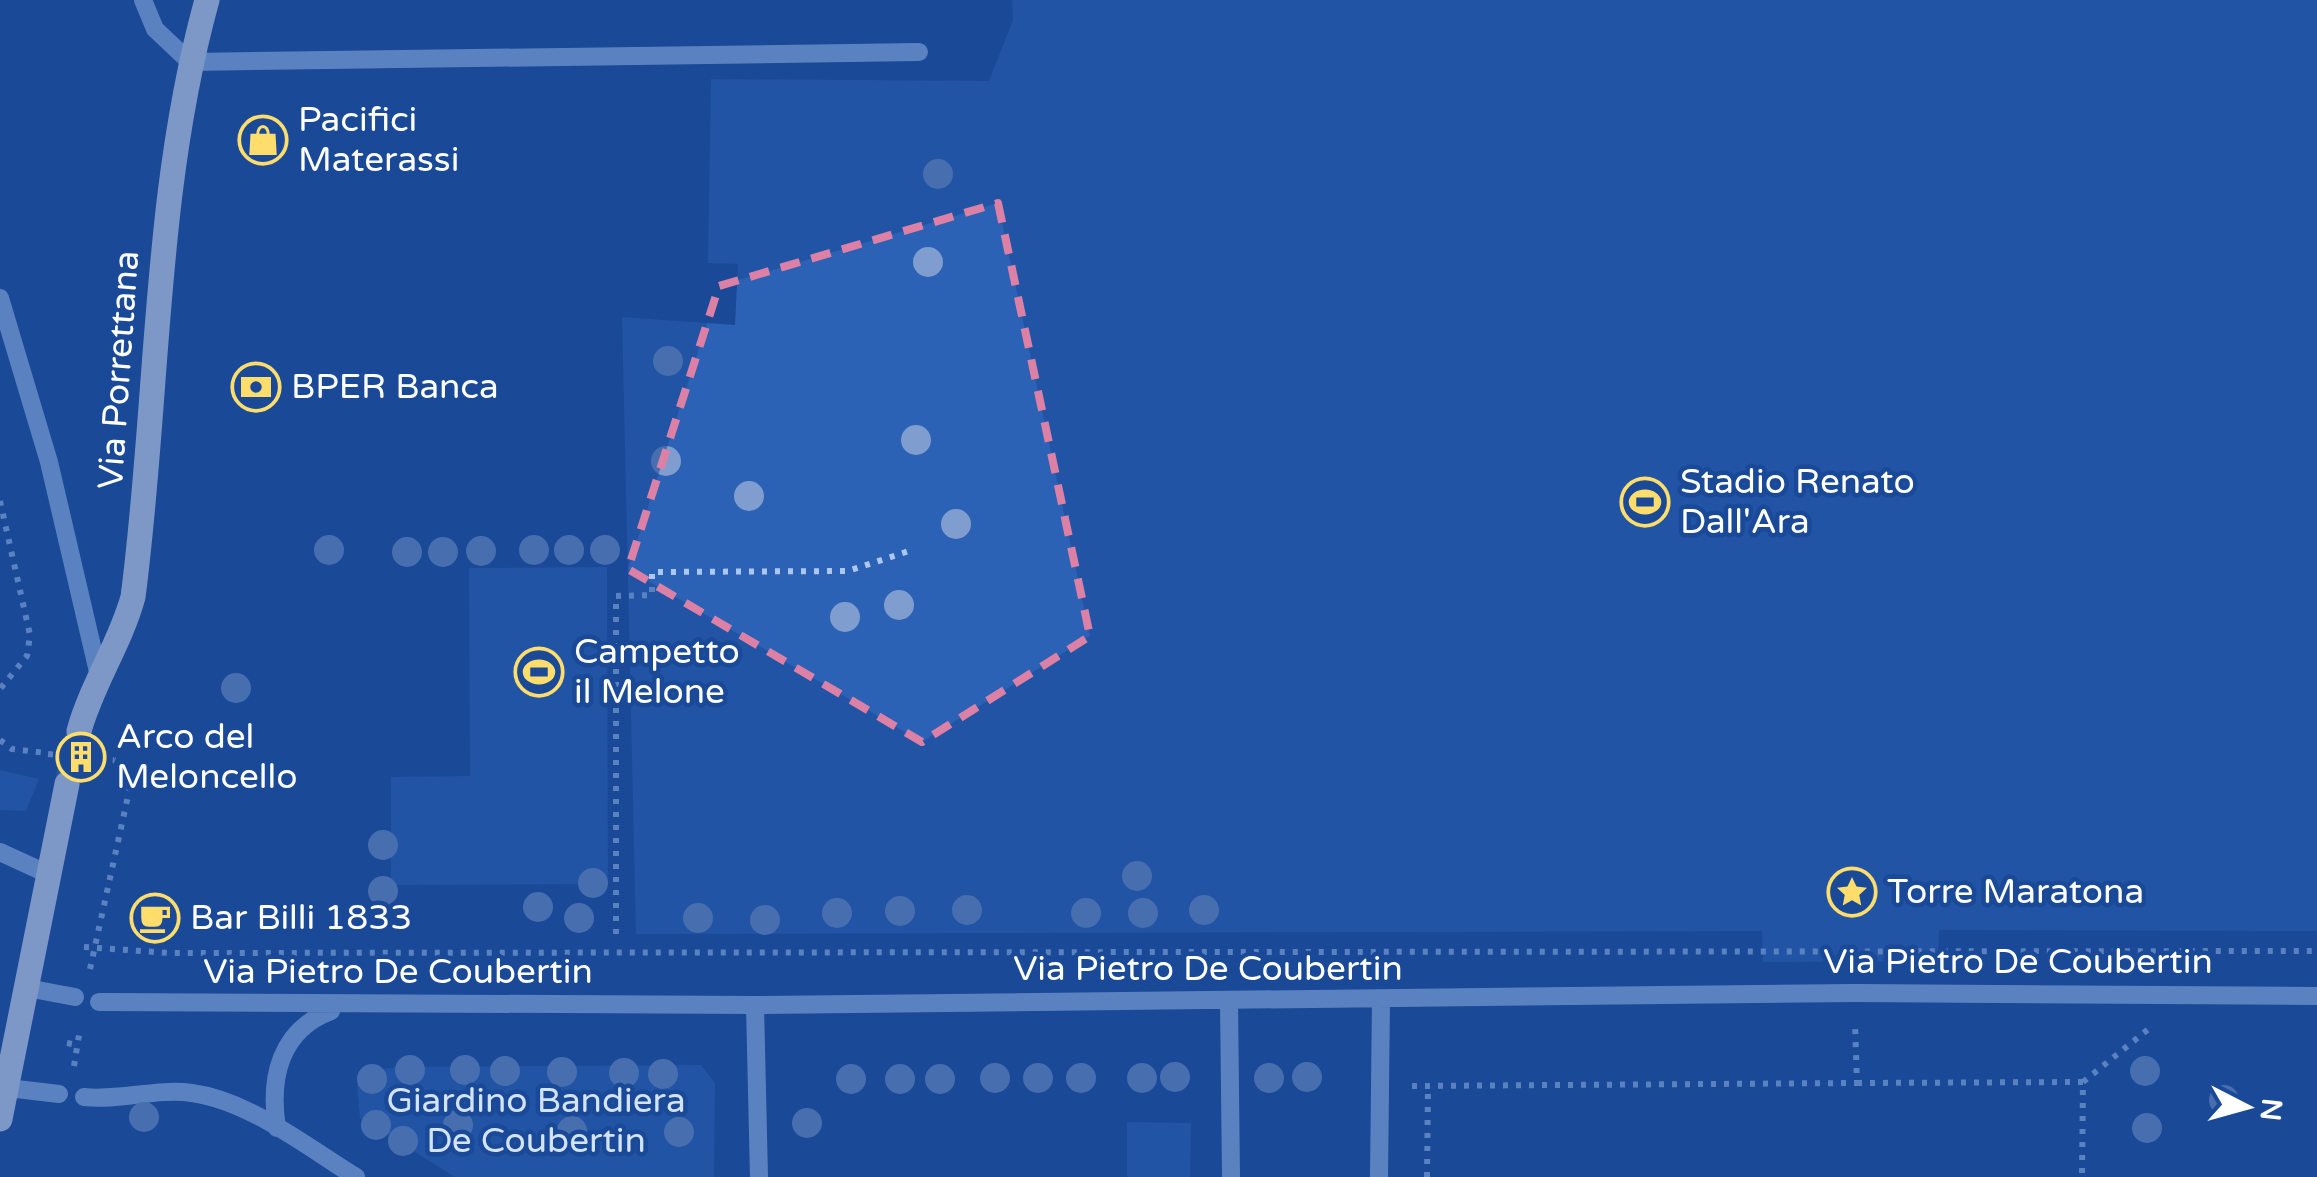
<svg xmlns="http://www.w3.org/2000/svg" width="2317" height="1177" font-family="'Varela Round',sans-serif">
  <rect width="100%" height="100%" fill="#194997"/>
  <path fill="#2c62b5" d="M1012,0H2317V931L1939,930L1938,961L1763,962L1762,931L636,934L622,317L735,325L738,264L708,263L711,79L989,81L1013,20Z
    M607,567L608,884L391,885V777L470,776L469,568Z
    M0,770L39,779L26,811L0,810Z
    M701,1065L715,1083L714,1177H455L360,1118L357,1085L373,1070L397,1067Z
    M1127,1122L1191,1123L1190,1177H1127Z"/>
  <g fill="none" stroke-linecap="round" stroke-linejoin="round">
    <path stroke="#3c64a7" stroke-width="25" stroke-dasharray="25 12" stroke-linecap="butt" d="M67,784L79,731"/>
    <path stroke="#acc7f1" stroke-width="6" stroke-dasharray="5 8" stroke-linecap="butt" d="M0,501L30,635L27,656L0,689
      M0,740L12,749L46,753
      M616,934V596L652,595V572L848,571L909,551
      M84,947L169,953L2317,951
      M90,969L130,787L128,767L114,760
      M67,1043L77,1045
      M74,1066L80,1029
      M2083,1082L2151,1027
      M1857,1083L2083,1082L2082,1177
      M1412,1086L1857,1083L1855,1023
      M1427,1177L1428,1086"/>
    <path stroke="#acc7f1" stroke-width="18" d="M143,0L155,29L190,62L919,52
      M0,298L49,462L99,676
      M0,852L48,874
      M27,988L75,997
      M1229,1001L1231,1177
      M99,1002L755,1005L1855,993L2317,996
      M755,1005L759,1177
      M8,1088L59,1094
      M84,1097C120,1101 156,1088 192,1093C250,1101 307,1147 356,1177
      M277,1128C269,1078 280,1030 331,1011
      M1379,1177L1381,1000"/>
    <path stroke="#f6f9ff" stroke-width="25" d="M79,731C92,684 120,644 133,597C159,398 153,195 207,0
      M0,1119L67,784"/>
    <path stroke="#acc7f1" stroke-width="6" stroke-dasharray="5 8" stroke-linecap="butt" d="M48,754L114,760"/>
  </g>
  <g fill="#7f9ecf">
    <circle cx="938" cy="174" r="15"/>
    <circle cx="928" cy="262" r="15"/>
    <circle cx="668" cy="361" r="15"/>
    <circle cx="916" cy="440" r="15"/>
    <circle cx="666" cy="461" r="15"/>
    <circle cx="749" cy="496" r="15"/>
    <circle cx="956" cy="524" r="15"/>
    <circle cx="329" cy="550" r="15"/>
    <circle cx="534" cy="550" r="15"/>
    <circle cx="569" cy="550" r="15"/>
    <circle cx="605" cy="550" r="15"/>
    <circle cx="481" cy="551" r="15"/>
    <circle cx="407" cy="552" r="15"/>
    <circle cx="443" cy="552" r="15"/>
    <circle cx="899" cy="605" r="15"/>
    <circle cx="845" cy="617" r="15"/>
    <circle cx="236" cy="688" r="15"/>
    <circle cx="383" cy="845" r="15"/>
    <circle cx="1137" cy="876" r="15"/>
    <circle cx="593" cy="883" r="15"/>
    <circle cx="383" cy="891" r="15"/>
    <circle cx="538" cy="907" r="15"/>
    <circle cx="967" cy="910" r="15"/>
    <circle cx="1204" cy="910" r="15"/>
    <circle cx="900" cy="911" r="15"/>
    <circle cx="837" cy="913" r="15"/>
    <circle cx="1086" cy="913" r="15"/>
    <circle cx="1143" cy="913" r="15"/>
    <circle cx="579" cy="918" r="15"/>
    <circle cx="698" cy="918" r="15"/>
    <circle cx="765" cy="920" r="15"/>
    <circle cx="410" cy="1070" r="15"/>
    <circle cx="465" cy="1070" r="15"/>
    <circle cx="505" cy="1071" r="15"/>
    <circle cx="2145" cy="1071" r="15"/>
    <circle cx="562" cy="1072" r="15"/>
    <circle cx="624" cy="1073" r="15"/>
    <circle cx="663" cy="1074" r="15"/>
    <circle cx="1175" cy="1077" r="15"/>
    <circle cx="1307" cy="1077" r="15"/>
    <circle cx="995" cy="1078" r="15"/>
    <circle cx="1038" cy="1078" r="15"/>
    <circle cx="1081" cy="1078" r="15"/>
    <circle cx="1142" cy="1078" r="15"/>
    <circle cx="1269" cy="1078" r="15"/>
    <circle cx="372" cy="1079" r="15"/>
    <circle cx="851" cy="1079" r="15"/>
    <circle cx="900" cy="1079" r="15"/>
    <circle cx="940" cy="1079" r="15"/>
    <circle cx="2224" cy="1100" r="15"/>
    <circle cx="144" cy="1117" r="15"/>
    <circle cx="807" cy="1123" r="15"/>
    <circle cx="376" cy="1125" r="15"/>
    <circle cx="458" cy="1125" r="15"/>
    <circle cx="2147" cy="1128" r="15"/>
    <circle cx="572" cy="1131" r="15"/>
    <circle cx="679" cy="1132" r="15"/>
    <circle cx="403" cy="1141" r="15"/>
  </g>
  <path d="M0 0H2317V1177H0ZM998,203L1090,636L922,742L628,569L719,286Z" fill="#194997" fill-opacity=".55" fill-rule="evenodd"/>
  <path fill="none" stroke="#dd80a5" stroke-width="8" stroke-dasharray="20 12" stroke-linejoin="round" d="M998,203L1090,636L922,742L628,569L719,286Z"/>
  <defs>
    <g id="shop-ring" transform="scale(2.5)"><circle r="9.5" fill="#194997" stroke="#ffdd6c" stroke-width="1.5"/><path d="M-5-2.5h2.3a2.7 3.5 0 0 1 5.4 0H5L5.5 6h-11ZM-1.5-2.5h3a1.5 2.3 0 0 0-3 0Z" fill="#ffdd6c"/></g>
    <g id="bank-ring" transform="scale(2.5)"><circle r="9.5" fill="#194997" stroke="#ffdd6c" stroke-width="1.5"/><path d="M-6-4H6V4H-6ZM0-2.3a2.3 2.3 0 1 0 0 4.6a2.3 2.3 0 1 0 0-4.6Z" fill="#ffdd6c"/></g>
    <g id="stadium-ring" transform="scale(2.5)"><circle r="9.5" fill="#194997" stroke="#ffdd6c" stroke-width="1.5"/><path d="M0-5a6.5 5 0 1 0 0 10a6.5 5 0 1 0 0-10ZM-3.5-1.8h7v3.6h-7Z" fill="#ffdd6c"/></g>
    <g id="building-ring" transform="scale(2.5)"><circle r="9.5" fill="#194997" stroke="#ffdd6c" stroke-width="1.5"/><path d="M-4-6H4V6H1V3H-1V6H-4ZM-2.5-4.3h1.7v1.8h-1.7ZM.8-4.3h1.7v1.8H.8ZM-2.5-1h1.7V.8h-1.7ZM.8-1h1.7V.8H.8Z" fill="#ffdd6c"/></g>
    <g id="sight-ring" transform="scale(2.5)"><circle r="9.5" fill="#194997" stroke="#ffdd6c" stroke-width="1.5"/><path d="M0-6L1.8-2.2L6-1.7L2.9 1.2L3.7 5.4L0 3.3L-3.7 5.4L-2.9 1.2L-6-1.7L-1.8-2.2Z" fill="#ffdd6c"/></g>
    <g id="cafe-ring" transform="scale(2.5)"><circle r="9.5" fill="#194997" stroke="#ffdd6c" stroke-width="1.5"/><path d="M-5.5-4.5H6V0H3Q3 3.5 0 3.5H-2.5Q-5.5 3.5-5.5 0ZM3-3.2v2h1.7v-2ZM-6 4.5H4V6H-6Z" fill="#ffdd6c"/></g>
  </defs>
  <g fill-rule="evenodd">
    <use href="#shop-ring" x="263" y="140"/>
    <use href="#bank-ring" x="256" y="387"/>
    <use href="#stadium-ring" x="1645" y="502"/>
    <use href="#stadium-ring" x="539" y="672"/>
    <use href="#building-ring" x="81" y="757"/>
    <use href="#sight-ring" x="1852" y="892"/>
    <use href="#cafe-ring" x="155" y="918"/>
  </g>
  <g text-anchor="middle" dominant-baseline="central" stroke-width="9" stroke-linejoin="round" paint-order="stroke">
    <g font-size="35" fill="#fff" stroke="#194997" text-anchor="start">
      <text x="298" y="120">Pacifici<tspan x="298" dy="40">Materassi</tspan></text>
      <text x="291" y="387">BPER Banca</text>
      <text x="1680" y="482">Stadio Renato<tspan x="1680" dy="40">Dall'Ara</tspan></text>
      <text x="574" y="652">Campetto<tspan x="574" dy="40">il Melone</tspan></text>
      <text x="116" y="737">Arco del<tspan x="116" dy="40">Meloncello</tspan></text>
      <text x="1887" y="892">Torre Maratona</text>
      <text x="190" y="918">Bar Billi 1833</text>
    </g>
    <g font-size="35" fill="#fff" stroke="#194997">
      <text transform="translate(119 370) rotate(-86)">Via Porrettana</text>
      <text x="2018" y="962">Via Pietro De Coubertin</text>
      <text x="1208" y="969">Via Pietro De Coubertin</text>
      <text x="398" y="972">Via Pietro De Coubertin</text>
    </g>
    <g font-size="35" fill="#d3e3fc" stroke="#194997">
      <text x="536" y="1101">Giardino Bandiera<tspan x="536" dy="40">De Coubertin</tspan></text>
    </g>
  </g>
  <g transform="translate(2247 1107) rotate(96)" stroke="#194997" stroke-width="8" paint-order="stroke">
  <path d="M0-8L18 38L0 25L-18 38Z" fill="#ffffff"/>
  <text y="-15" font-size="28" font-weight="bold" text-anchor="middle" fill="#ffffff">N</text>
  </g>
</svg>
